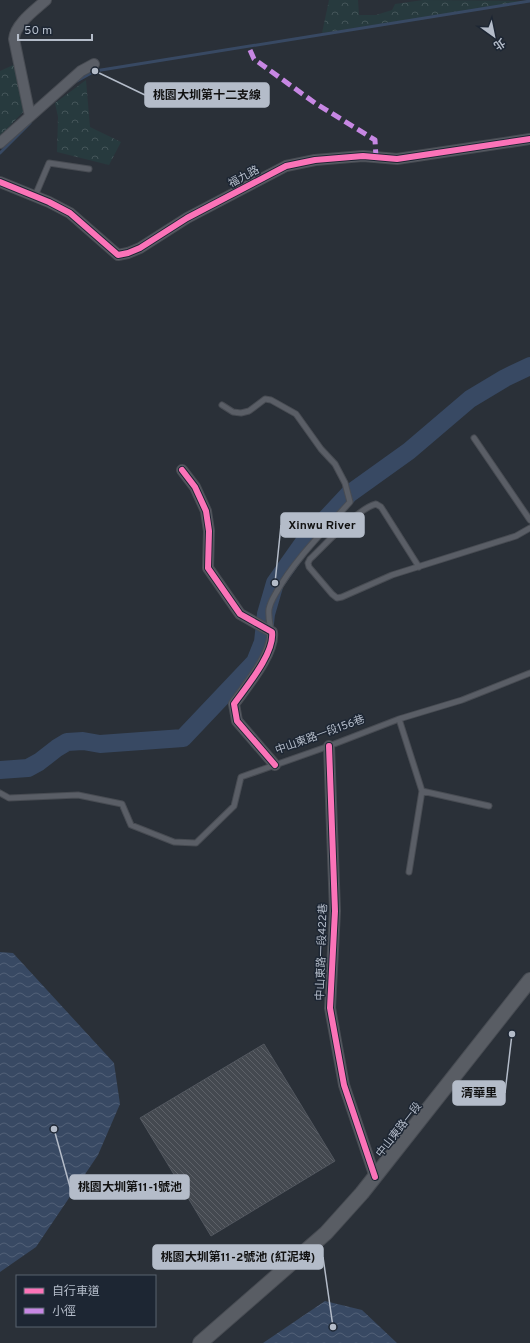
<svg xmlns="http://www.w3.org/2000/svg" width="530" height="1343" font-family="Overpass,'Noto Sans TC',sans-serif">
  <defs>
    <pattern id="forest-crowns" width="20" height="18" patternUnits="userSpaceOnUse"><rect width="20" height="18" fill="#273a3e"/><path d="M2 6a3 3 0 1 1 6 0M12 15a3 3 0 1 1 6 0" fill="none" stroke="#445559"/></pattern>
    <pattern id="water-waves" width="16" height="10" patternUnits="userSpaceOnUse"><rect width="16" height="10" fill="#384963"/><path d="M0 5q4-4 8 0t8 0" fill="none" stroke="#526178"/></pattern>
    <pattern id="building-back-hatch" width="6" height="6" patternUnits="userSpaceOnUse"><rect width="6" height="6" fill="#444950"/><path d="M-1 5l2 2M0 0l6 6M5-1l2 2" fill="none" stroke="#5d6168"/></pattern>
  </defs>
  <rect width="100%" height="100%" fill="#2a3038"/>
  <path fill="url(#forest-crowns)" d="M329,0H358L359,15H376L392,10L395,4L423,0L530,1L322,33Z
    M20,62L28,107L0,136V71Z
    M86,80L90,127L121,142L109,165L57,152L58,117L55,103Z"/>
  <path fill="url(#water-waves)" d="M0,952L13,953L114,1063L120,1104L98,1155L36,1247L0,1272Z
    M325,1301L362,1310L397,1343H263Z"/>
  <g fill="none" stroke-linecap="round" stroke-linejoin="round">
    <path stroke="#384963" stroke-width="3" d="M75,82L95,71L530,1
      M0,153L30,123"/>
    <path stroke="#384963" stroke-width="18" d="M0,770L28,768L39,762L57,748L67,742L83,741L100,744L183,738L255,662L263,642L266,614L275,583L304,542L349,494L409,451L470,399L505,378L530,366"/>
  </g>
  <path fill="url(#building-back-hatch)" stroke="#52575f" d="M264,1044L335,1161L211,1236L140,1118Z"/>
  <g fill="none" stroke-linecap="round" stroke-linejoin="round">
    <g stroke="#484c53" stroke-width="7">
      <path id="service" d="M35,196L49,163L89,169
        M222,405L233,412L241,413L249,411L265,399L271,400L296,414L321,449L335,464L345,483L350,502C324,531 295,559 276,593C273,598 270,604 269,609C268,617 270,624 271,631
        M474,438L530,520
        M419,567L381,507L376,504C357,509 325,545 310,559L308,563L309,567L332,594L337,598L342,597L392,575L516,536L530,528
        M399,719L422,791L409,872
        M422,791L489,806
        M0,793L9,798L78,795L122,804L131,825L174,842L196,843L234,806L241,777L329,746L399,719L462,700L530,673"/>
    </g>
    <g stroke="#484c53" stroke-width="12">
      <path id="minor" d="M30,116L14,39C15,24 35,10 46,0
        M0,143L81,71L94,64
        M0,182L49,202L70,213L118,255L128,253L140,248L187,218L286,166L315,160L363,156L397,159L530,139
        M182,470L195,487L206,511L209,531L208,568L240,614L272,632C275,653 246,687 234,704L237,721L275,765
        M329,746L335,911L330,1008L344,1085L375,1177"/>
    </g>
    <g stroke="#484c53" stroke-width="16">
      <path id="secondary" d="M200,1343L326,1233L362,1193L530,980"/>
    </g>
    <use href="#service" stroke="#5a5e66" stroke-width="5"/>
    <use href="#minor" stroke="#5a5e66" stroke-width="10"/>
    <use href="#secondary" stroke="#595d64" stroke-width="14"/>
    <path stroke="#c787e3" stroke-width="5" stroke-dasharray="10 5" stroke-linecap="butt" d="M250,50L254,59L315,103L375,140L376,158"/>
    <g stroke="#1d2633" stroke-width="8">
      <path id="cycleway" d="M0,182L49,202L70,213L118,255L128,253L140,248L187,218L286,166L315,160L363,156L397,159L530,139
        M182,470L195,487L206,511L209,531L208,568L240,614L272,632C275,653 246,687 234,704L237,721L275,765
        M329,746L335,911L330,1008L344,1085L375,1177"/>
    </g>
    <use href="#cycleway" stroke="#fb73b8" stroke-width="6"/>
  </g>
  <g text-anchor="middle" dominant-baseline="central" stroke-width="3" stroke-linejoin="round" paint-order="stroke">
    <g font-size="11" fill="#b4bcc9" stroke="#1d2633">
      <text transform="translate(244 177) rotate(-28)">福九路</text>
      <text transform="translate(320 735) rotate(-20)">中山東路一段156巷</text>
      <text transform="translate(322 952) rotate(-88)">中山東路一段422巷</text>
      <text transform="translate(399 1130) rotate(-52)">中山東路一段</text>
    </g>
  </g>
  <path fill="none" stroke="#b4bcc9" stroke-width="1.5" d="M95 71L145 95M275 583L281 525M512 1034L505 1093M54 1129L70 1187M333 1327L323 1257"/>
  <g fill="#b4bcc9" stroke="#1d2633" stroke-width="1.5">
    <circle cx="95" cy="71" r="4"/>
    <circle cx="275" cy="583" r="4"/>
    <circle cx="512" cy="1034" r="4"/>
    <circle cx="54" cy="1129" r="4"/>
    <circle cx="333" cy="1327" r="4"/>
  </g>
  <g fill="#b4bcc9" stroke="#b4bcc9" stroke-width="1.5">
    <rect x="145" y="83" width="124" height="24" rx="4"/>
    <rect x="281" y="513" width="83" height="24" rx="4"/>
    <rect x="453" y="1081" width="52" height="24" rx="4"/>
    <rect x="70" y="1175" width="119" height="24" rx="4"/>
    <rect x="153" y="1245" width="170" height="24" rx="4"/>
  </g>
  <g font-size="12" text-anchor="middle" font-weight="bold" fill="#111">
    <text x="207" y="99">桃園大圳第十二支線</text>
    <text x="322" y="529">Xinwu River</text>
    <text x="479" y="1097">清華里</text>
    <text x="130" y="1191">桃園大圳第11-1號池</text>
    <text x="238" y="1261">桃園大圳第11-2號池 (紅泥埤)</text>
  </g>
  <rect x="16" y="1275" width="140" height="52" fill="#1d2633" stroke="#59626f"/>
  <rect x="24" y="1288" width="20" height="6" fill="#fb73b8" stroke="#59626f"/>
  <text x="52" y="1295" font-size="12" fill="#b4bcc9">自行車道</text>
  <rect x="24" y="1308" width="20" height="6" fill="#c787e3" stroke="#59626f"/>
  <text x="52" y="1315" font-size="12" fill="#b4bcc9">小徑</text>
  <g transform="translate(494 36) rotate(147)" stroke="#1d2633" stroke-width="3" paint-order="stroke">
  <path d="M0-3L7 15L0 10L-7 15Z" fill="#b4bcc9"/>
  <text y="-6" font-size="11" font-weight="bold" text-anchor="middle" fill="#b4bcc9">北</text>
  </g>
  <path d="M18 34v6h74v-6" fill="none" stroke="#b4bcc9" stroke-width="2"/>
  <text x="24" y="34" font-size="12" fill="#b4bcc9" stroke="#1d2633" stroke-width="3" paint-order="stroke">50 m</text>
</svg>
